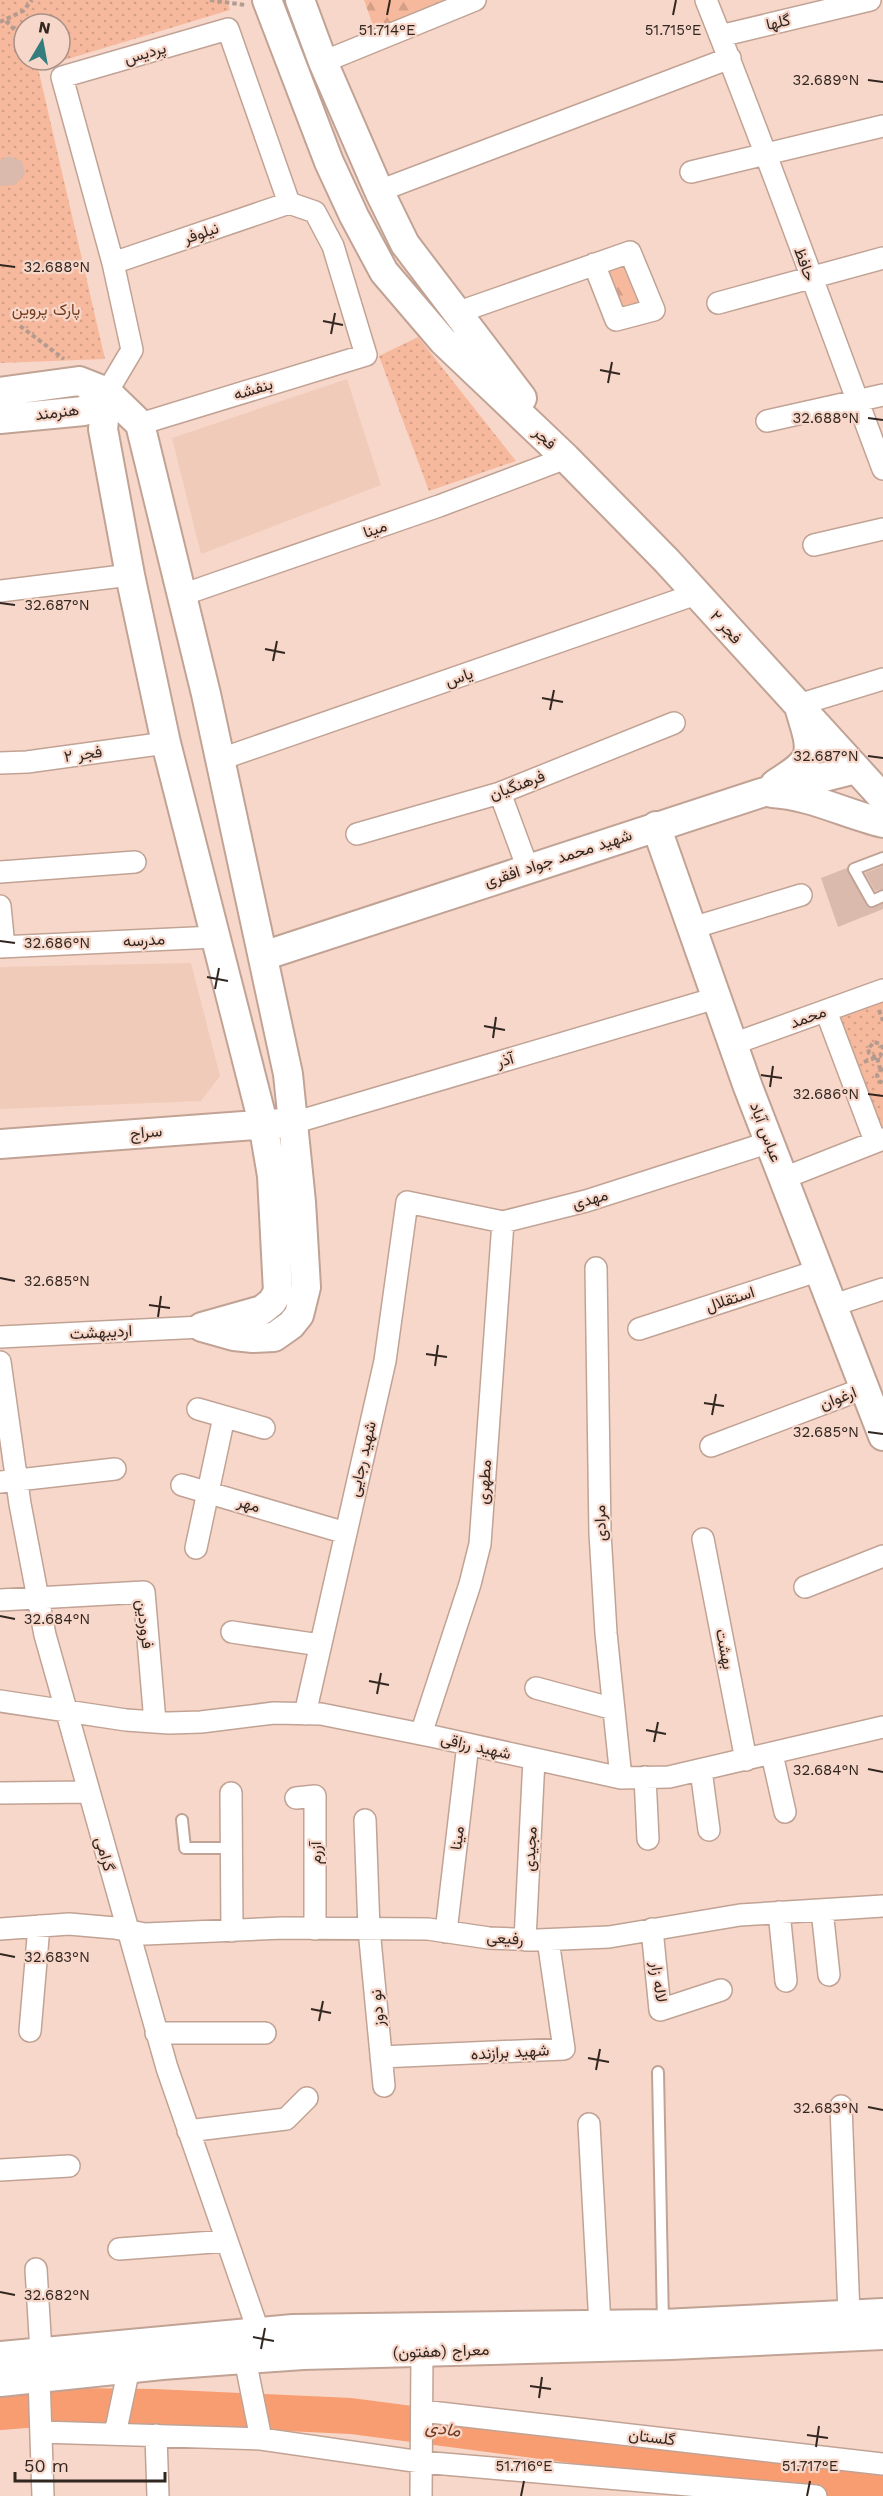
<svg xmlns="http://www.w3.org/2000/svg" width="883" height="2496" font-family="'Work Sans',Vazirmatn,sans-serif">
  <defs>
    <pattern id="forest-firs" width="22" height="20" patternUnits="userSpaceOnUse" patternTransform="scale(1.5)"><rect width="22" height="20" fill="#f7b99d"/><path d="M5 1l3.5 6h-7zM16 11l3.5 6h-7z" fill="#d49f87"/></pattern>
    <pattern id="park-dots" width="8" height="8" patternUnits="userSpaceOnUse" patternTransform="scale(1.5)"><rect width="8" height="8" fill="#f7b99d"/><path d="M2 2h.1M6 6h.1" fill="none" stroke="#d49f87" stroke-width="1.8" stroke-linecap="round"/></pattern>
  </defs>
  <rect width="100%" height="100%" fill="#f7d7c9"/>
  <path fill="#f1cbb9" d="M347,379L381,485L201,554L172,438Z
    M191,963L220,1076L201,1101L0,1109V967Z"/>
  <path fill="url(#forest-firs)" d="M364,0H447L375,31Z
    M628,260L646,304L620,312L600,267Z"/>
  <path fill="url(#park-dots)" fill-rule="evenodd" d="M0,0H227L230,10L38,68L105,359L0,363ZM24,24H60V60H24Z
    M418,337L516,461L429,491L379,356Z
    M883,1001V1131L878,1132L839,1017Z"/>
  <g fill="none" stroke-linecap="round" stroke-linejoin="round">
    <path stroke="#f89d72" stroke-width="36" d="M0,2412L75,2406L154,2407L351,2416L883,2486"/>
  </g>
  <path fill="#d9baac" d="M9,156L22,161L25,174L15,185L0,186V160Z
    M883,866V889L875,891L865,873Z
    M847,868L866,905L872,908L883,904V909L838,927L821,878Z"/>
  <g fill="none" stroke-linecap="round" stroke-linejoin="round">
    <g stroke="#c1a395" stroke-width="14">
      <path id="lane" d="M883,858L854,869L872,901L883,896
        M182,1820L185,1848H231
        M658,2072L663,2324"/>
    </g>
    <g stroke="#c1a395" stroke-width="24">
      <path id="street" d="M706,0C768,155 824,312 883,469
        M720,36L870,0
        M323,62L475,0
        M691,172L883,126
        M379,191L730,58
        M113,263L289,203
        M718,303L883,258
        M459,312L630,252L654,310L616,320L594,264
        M107,392L132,350L113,263L62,77L228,29L289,203L315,212L333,246L366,355L140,424
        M767,421L883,395
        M814,545L883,529
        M0,591L130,575
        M182,595L439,506L566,458
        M798,705L883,679
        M221,759L696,594
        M0,763L27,762L166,743
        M500,793L528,869
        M357,834L500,793L674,723
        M0,872L135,862
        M0,906L4,947
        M692,928L801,895
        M0,947L215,937
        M826,1011L875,1141
        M733,1044L883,990
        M293,1123L716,998
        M784,1178L883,1139
        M596,1268L600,1533L606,1633L621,1778
        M834,1305L883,1289
        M639,1329L820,1270
        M0,1337L202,1327
        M0,1362L20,1504L45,1635L167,2068L259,2333
        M198,1409L264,1428
        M711,1446L865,1388
        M0,1482L115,1469
        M182,1485L346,1533
        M703,1539L746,1760
        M196,1548L224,1417
        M805,1587L883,1556
        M0,1600L144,1592L155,1722
        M232,1632L320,1645
        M536,1688L614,1709
        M0,1701L126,1720L169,1723L201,1722L274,1713L321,1714L436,1737L621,1778L669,1777L883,1727
        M305,1714L385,1361L407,1202L503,1222L586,1201L770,1142
        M421,1734L470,1584L480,1544L503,1222
        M772,1754L785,1812
        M701,1770L709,1830
        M645,1777L648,1839
        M0,1793L88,1792
        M231,1793L232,1931
        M296,1798L315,1796V1929
        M365,1820L369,1929L384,2086
        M822,1910L829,1975
        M779,1912L786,1981
        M0,1929L69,1924L115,1928L145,1934L283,1928L428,1929L489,1938L538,1940L609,1937L740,1915L883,1906
        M652,1929L660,2010L721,1990
        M446,1932L468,1744
        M525,1940L534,1759
        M30,2031L39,1926
        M156,2033H265
        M381,2057L564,2049L548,1940
        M841,2106L849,2315
        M589,2124L600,2325
        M188,2131L286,2119L307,2098
        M0,2170L69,2166
        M119,2249L227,2241
        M36,2269L41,2352
        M245,2359L261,2439
        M39,2377L43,2496
        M422,2411L883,2464
        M41,2432L261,2439L421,2462L816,2496
        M115,2434L129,2368
        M156,2435L158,2496
        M421,2496L422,2351"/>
    </g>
    <g stroke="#c1a395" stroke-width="32">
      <path id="secondary" d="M267,0L329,162L354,216L384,272L443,341L566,458L667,561L883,798
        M300,0L323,62L379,191L405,244L522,398
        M0,392L79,381L107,392L140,424L206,694L288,1074L301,1202L306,1287L299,1315L291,1325L274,1337L253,1338L234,1336L202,1327
        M107,392L103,429L130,575L166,743L263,1123L272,1176L278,1292L272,1302L262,1310L202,1327
        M0,419L84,411L107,392
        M775,784C815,759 814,755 800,710
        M772,793C810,795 846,814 883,823
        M656,826L748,1087L883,1436
        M263,956L761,793L856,769
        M0,1144L282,1123
        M0,2356L293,2329L663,2324L883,2313
        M0,2382L162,2365L303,2355L671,2345L883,2335"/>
    </g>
    <path stroke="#b49b90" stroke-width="4" stroke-dasharray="4.5 3" stroke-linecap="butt" d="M210,0L245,5
      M6,21L24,39
      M0,22L23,11L32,0
      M20,326L64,359
      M879,1010L883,1021
      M883,1049L881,1044L874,1042L868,1049L869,1053L875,1057L880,1056L883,1050
      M864,1062L877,1057L880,1069
      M883,1068L877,1075L879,1081L883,1083"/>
    <use href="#lane" stroke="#fff" stroke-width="10"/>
    <use href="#street" stroke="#fff" stroke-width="21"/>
    <use href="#secondary" stroke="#fff" stroke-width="28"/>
  </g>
  <path fill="none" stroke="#322621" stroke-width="2" d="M387,15L390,0M673,15L676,0M868,80L883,82M0,265L15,267M323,321L343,325M331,334L335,313M600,370L620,374M608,383L612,362M868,418L883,420M0,603L15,605M265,649L285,653M273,661L277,641M542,698L563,702M550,710L554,690M868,756L883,758M0,941L15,943M207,977L228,981M215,989L219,968M484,1026L505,1030M493,1038L496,1017M761,1075L782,1078M770,1087L773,1066M868,1094L883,1096M0,1278L15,1281M149,1305L170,1308M158,1317L161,1296M426,1354L447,1357M435,1366L438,1345M704,1403L724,1406M712,1415L716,1394M868,1432L883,1434M0,1616L15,1619M369,1681L389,1685M377,1694L381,1673M646,1730L666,1734M654,1742L658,1722M868,1769L883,1772M0,1954L15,1957M311,2009L331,2013M319,2021L323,2001M588,2058L609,2062M596,2070L600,2049M868,2107L883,2110M0,2292L15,2295M253,2337L274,2341M261,2349L265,2328M530,2386L551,2389M539,2398L542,2377M807,2435L828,2438M816,2447L819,2426M521,2496L524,2481M807,2496L810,2481"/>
  <g text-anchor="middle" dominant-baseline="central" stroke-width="4.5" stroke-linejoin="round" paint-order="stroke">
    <g font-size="16" fill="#322621" stroke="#f7d7c9">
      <text transform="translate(778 22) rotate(-13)">گلها</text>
      <text transform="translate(145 53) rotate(-16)">پردیس</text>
      <text transform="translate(201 233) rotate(-19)">نیلوفر</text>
      <text transform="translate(805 264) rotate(70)">حافظ</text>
      <text transform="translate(253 389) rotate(-17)">بنفشه</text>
      <text transform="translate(57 412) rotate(-7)">هنرمند</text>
      <text transform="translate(545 438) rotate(44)">فجر</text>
      <text transform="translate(375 529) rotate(-19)">مینا</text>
      <text transform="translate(726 627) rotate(48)">فجر ۲</text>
      <text transform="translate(459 677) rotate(-19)">یاس</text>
      <text transform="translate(83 754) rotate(-8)">فجر ۲</text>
      <text transform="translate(517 785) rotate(-20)">فرهنگیان</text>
      <text transform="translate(558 858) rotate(-18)">شهید محمد جواد افقری</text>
      <text transform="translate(144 940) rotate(-3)">مدرسه</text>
      <text transform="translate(808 1017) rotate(-20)">محمد</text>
      <text transform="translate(505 1060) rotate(-16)">آذر</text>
      <text transform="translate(146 1132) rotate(-5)">سراج</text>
      <text transform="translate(766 1132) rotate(69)">عباس آباد</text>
      <text transform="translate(590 1199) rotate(-16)">مهدی</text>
      <text transform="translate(730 1299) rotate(-18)">استقلال</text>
      <text transform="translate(101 1332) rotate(-3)">اردیبهشت</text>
      <text transform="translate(838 1398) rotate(-21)">ارغوان</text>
      <text transform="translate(362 1459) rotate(-77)">شهید رجایی</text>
      <text transform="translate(484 1482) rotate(-86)">مطهری</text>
      <text transform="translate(249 1504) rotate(17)">مهر</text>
      <text transform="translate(600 1523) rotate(-92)">مرادی</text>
      <text transform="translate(145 1624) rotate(83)">فروردین</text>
      <text transform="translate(725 1649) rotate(79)">بهشت</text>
      <text transform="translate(476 1746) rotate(13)">شهید رزاقی</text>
      <text transform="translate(457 1838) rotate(-83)">مینا</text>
      <text transform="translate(530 1849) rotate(-87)">مجیدی</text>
      <text transform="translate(315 1853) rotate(-90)">آزرم</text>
      <text transform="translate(105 1854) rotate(74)">گرامی</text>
      <text transform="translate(505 1938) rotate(4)">رفیعی</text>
      <text transform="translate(659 1982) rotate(82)">لاله زار</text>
      <text transform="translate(377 2008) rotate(-95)">نو دوز</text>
      <text transform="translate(510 2052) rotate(-3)">شهید برازنده</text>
      <text transform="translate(441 2351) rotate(-2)">معراج (هفتون)</text>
      <text transform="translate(652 2437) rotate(7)">گلستان</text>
    </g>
    <g font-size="16" fill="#753b1d" stroke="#f7d7c9">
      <text x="46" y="309">پارک پروین</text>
    </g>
    <g font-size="18" font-style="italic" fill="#753a1d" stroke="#f7d7c9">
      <text transform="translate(443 2428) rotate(8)">مادی</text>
    </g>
  </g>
  <g font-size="15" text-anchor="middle" fill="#322621" stroke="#f7d7c9" stroke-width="4.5" stroke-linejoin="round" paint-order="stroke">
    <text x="387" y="35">51.714°E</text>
    <text x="673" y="35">51.715°E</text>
    <text x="826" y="85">32.689°N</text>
    <text x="57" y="272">32.688°N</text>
    <text x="826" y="423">32.688°N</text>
    <text x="57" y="610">32.687°N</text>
    <text x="826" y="761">32.687°N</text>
    <text x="57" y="948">32.686°N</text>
    <text x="826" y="1099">32.686°N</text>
    <text x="57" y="1286">32.685°N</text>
    <text x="826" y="1437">32.685°N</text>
    <text x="57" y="1624">32.684°N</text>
    <text x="826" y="1775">32.684°N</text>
    <text x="57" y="1962">32.683°N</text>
    <text x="826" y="2113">32.683°N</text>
    <text x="57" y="2300">32.682°N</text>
    <text x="524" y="2471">51.716°E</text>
    <text x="810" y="2471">51.717°E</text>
  </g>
  <g transform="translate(42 42) rotate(10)"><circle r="28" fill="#f7d7c9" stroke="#a89086" stroke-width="1.5"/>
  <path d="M0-4.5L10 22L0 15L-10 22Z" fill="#347d7e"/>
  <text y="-9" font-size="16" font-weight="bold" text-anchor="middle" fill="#322621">N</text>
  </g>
  <path d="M15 2472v9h150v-9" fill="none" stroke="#322621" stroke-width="3"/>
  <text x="24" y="2472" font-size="18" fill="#322621" stroke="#f7d7c9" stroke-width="4.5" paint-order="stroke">50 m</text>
</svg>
